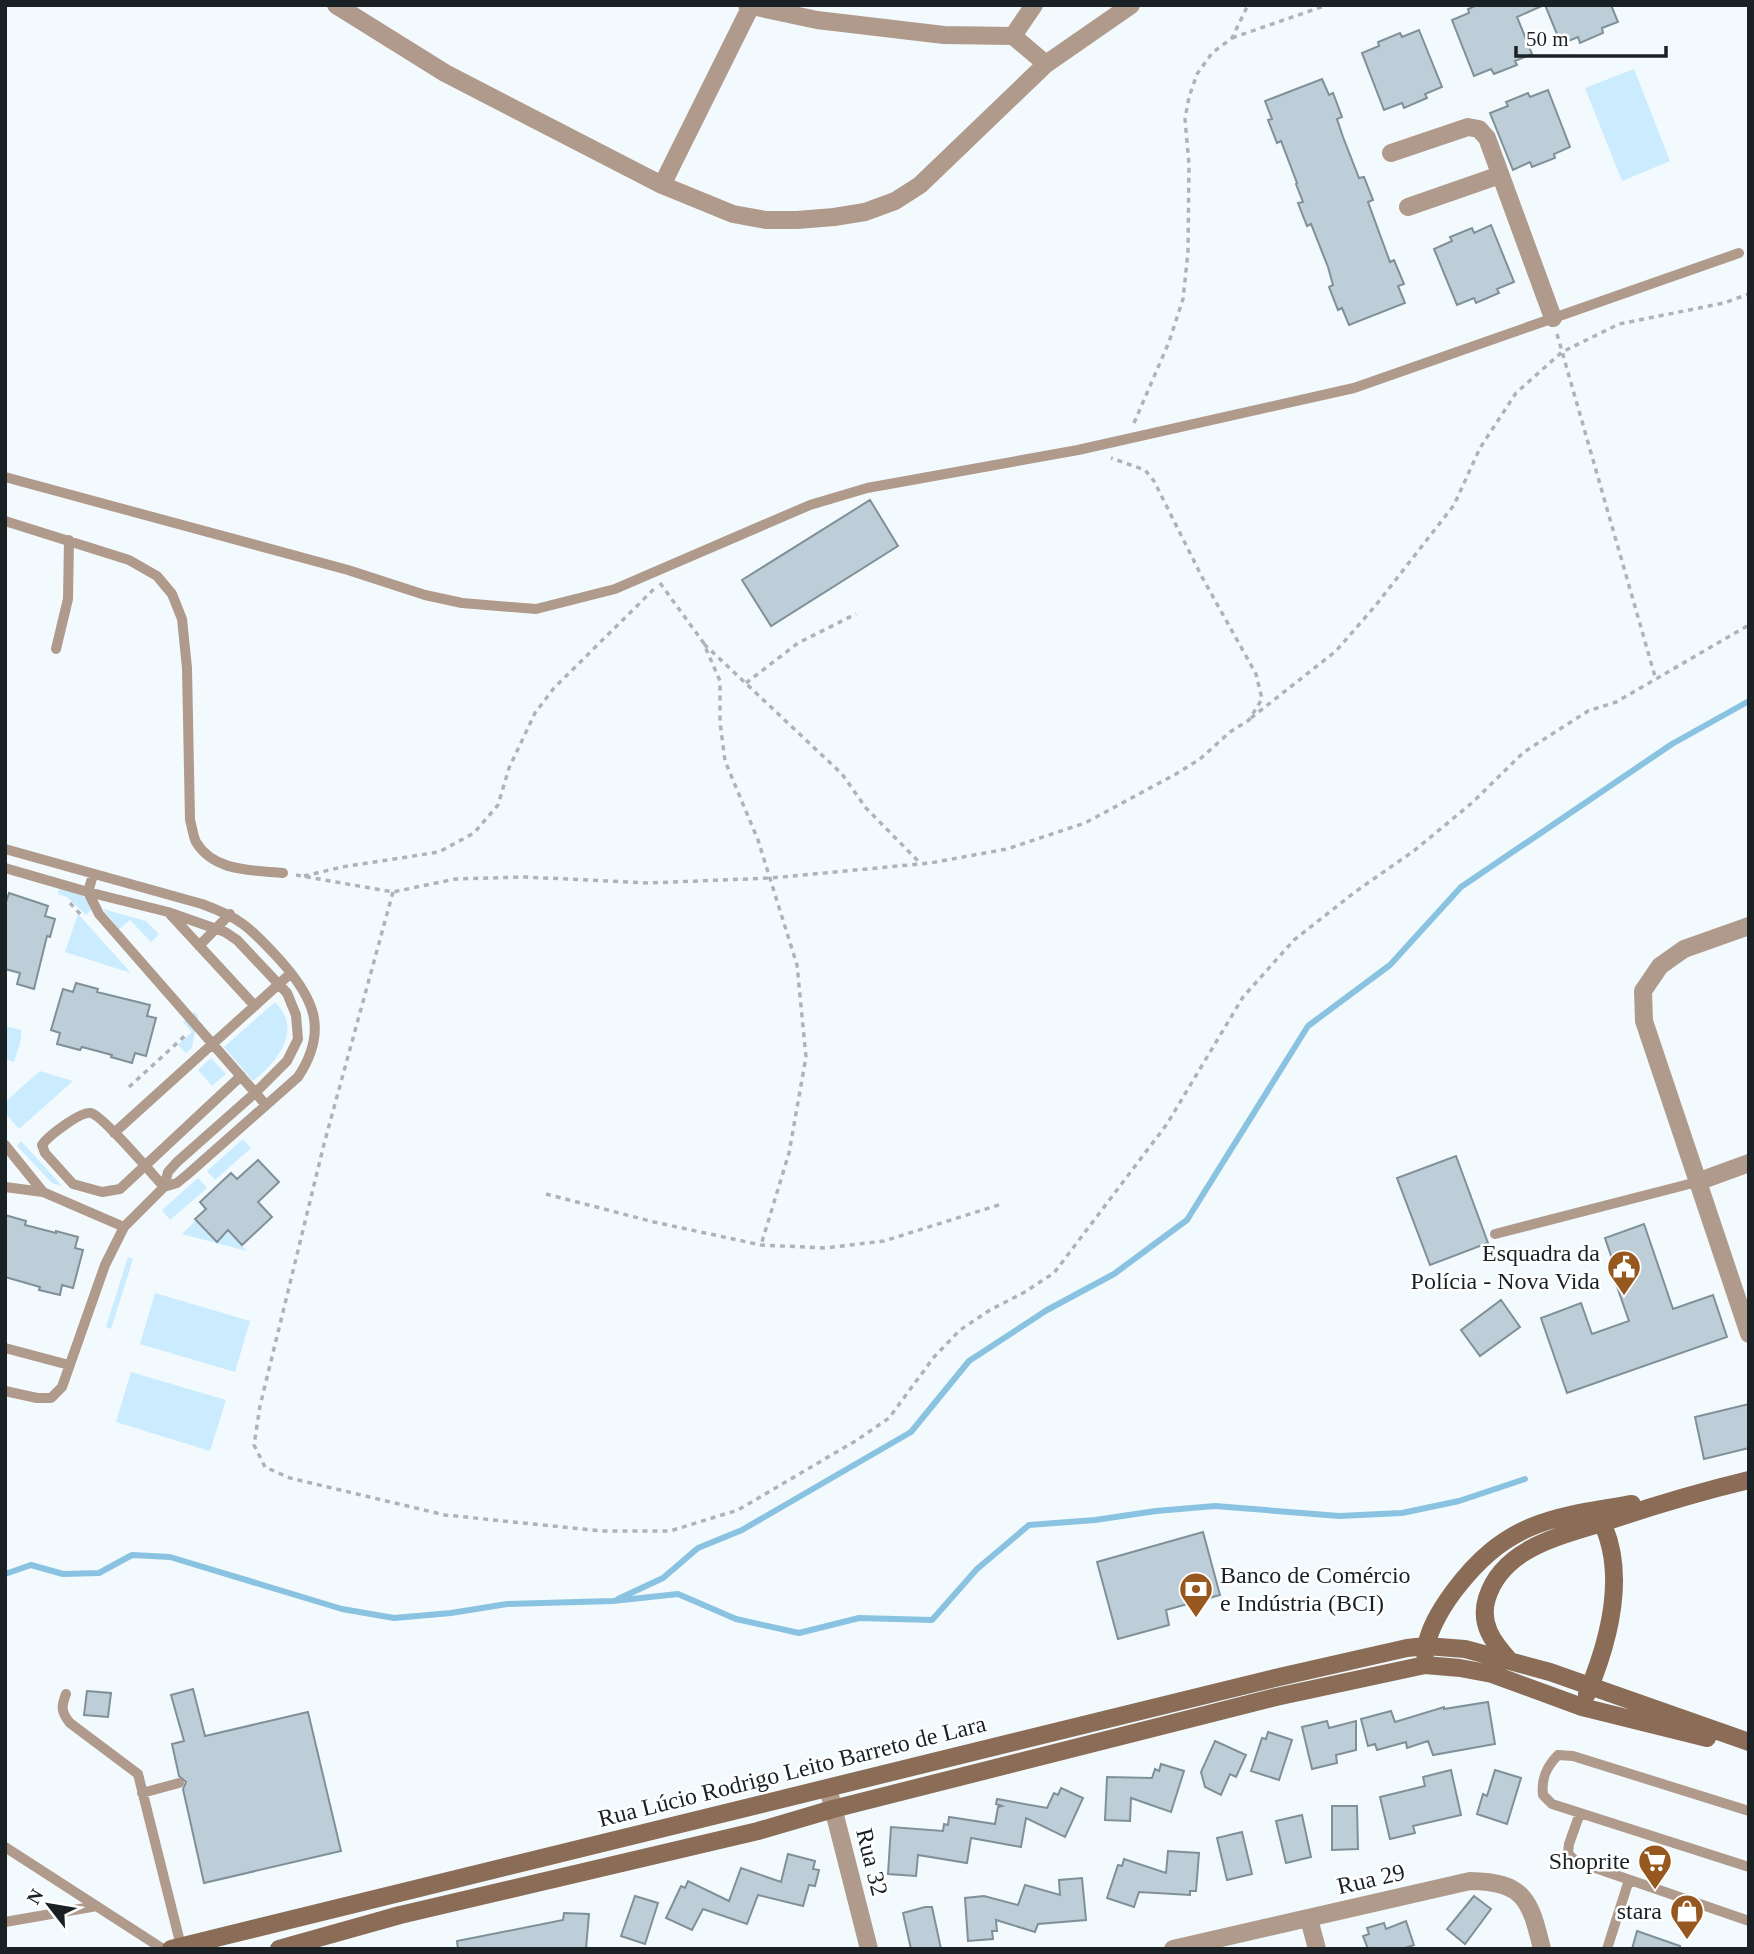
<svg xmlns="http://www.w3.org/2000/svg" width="1754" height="1954" font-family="'Times New Roman',serif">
  <rect width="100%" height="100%" fill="#f2fafd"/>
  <path fill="#caecfe" d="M1634,69L1670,161L1622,181L1585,88Z
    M61,881L70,883L94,907L86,915L67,897L58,894Z
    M103,909L146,921L159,934L151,942L130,920L119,929Z
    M78,914L131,973L65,952Z
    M275,1002C304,1030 276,1063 253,1081L224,1047Z
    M195,1012L198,1016L192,1048L186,1053L178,1045L192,1032L183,1022Z
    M5,1026L21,1030V1039L14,1062L5,1059Z
    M211,1058L226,1074L212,1086L198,1070Z
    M40,1071L73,1081L19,1129L5,1113V1102Z
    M243,1139L251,1148L215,1180L207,1171Z
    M21,1141L62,1186L52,1183L17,1146Z
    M198,1178L207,1188L170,1220L162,1210Z
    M196,1220L217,1242L228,1232L247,1251L182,1234Z
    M128,1257L133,1259L111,1329L106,1327Z
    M155,1293L250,1321L235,1372L140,1344Z
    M131,1372L226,1400L210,1451L116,1422Z"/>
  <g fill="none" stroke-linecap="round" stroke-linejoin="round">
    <path stroke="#89c3e1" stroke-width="6" d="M5,1574L31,1565L63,1574L99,1573L132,1555L170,1557L342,1609L394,1618L451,1613L507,1604L613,1601L678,1594L736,1619L799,1633L859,1618L932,1620L977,1569L1029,1525L1095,1520L1156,1511L1215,1506L1339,1516L1402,1513L1459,1501L1525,1479
      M618,1599L663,1578L698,1548L742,1530L911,1432L969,1361L1047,1310L1114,1274L1187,1220L1308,1026L1390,965L1461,887L1672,744L1749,701"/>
  </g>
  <path fill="#bdced8" stroke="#809099" stroke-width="2" d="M1477,5H1544L1517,17L1532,54L1515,61L1517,65L1494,74L1491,69L1474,76L1452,20L1469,13L1468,9Z
    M1545,5H1611L1618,22L1602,28L1603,33L1580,43L1578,37L1561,44Z
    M1419,30L1442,87L1425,94L1427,98L1404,108L1402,103L1384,110L1362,53L1379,46L1378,42L1400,33L1402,37Z
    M1322,79L1329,95L1333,93L1342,117L1337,119L1343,137L1359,178L1364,177L1373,200L1368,202L1390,262L1394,260L1404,284L1398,286L1405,303L1349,325L1342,308L1338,310L1329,287L1333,285L1328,267L1311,224L1307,226L1298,203L1303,202L1296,184L1297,183L1281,141L1277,143L1268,120L1272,119L1265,101Z
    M1548,90L1570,147L1554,154L1555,158L1532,167L1530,162L1513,170L1490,113L1508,106L1506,102L1528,93L1530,97Z
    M1491,225L1514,282L1497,289L1499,293L1476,303L1474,298L1457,305L1434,249L1452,241L1450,237L1472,228L1474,233Z
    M870,500L898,546L771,626L742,580Z
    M9,893L48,906L45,916L55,919L50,937L47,936L34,989L17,984L20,973L5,969V905Z
    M76,983L98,989L97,992L150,1005L147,1016L156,1018L146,1056L135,1053L132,1063L111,1057L112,1055L82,1047L80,1050L57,1044L60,1033L51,1030L63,989L73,992Z
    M1456,1156L1488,1243L1430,1265L1397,1178Z
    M258,1160L279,1182L258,1202L272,1217L242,1245L228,1230L217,1242L195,1219L206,1209L200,1202L231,1173L237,1179Z
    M5,1215L26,1221L25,1225L56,1233V1231L78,1237L75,1248L83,1250L73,1288L62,1285L60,1295L39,1290L40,1287L5,1277Z
    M1644,1224L1673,1309L1713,1295L1727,1337L1567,1393L1541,1318L1581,1303L1592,1334L1629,1321L1614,1278L1618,1276L1605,1238Z
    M1501,1300L1520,1327L1480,1356L1461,1330Z
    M1749,1404V1448L1704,1459L1695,1417Z
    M1203,1532L1220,1595L1166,1610L1169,1625L1118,1639L1097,1562Z
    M193,1689L205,1736L308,1712L341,1851L204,1883L183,1789L186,1782L179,1776L172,1744L184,1741L171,1695Z
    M87,1691L111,1693L108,1717L84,1715Z
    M1488,1702L1495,1744L1433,1755L1428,1741L1407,1748L1406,1742L1377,1750L1375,1744L1368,1746L1361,1719L1391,1711L1395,1722L1444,1707V1709Z
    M1327,1721L1329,1728L1356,1721V1750L1336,1755L1337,1763L1312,1769L1302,1727Z
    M1268,1732L1292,1740L1279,1780L1251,1771L1262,1738L1266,1739Z
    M1215,1741L1246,1755L1236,1777L1230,1774L1221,1795L1205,1787L1201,1772Z
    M1161,1764L1184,1771L1171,1812L1131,1798L1130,1821L1105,1820L1107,1777L1152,1778L1155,1769L1159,1771Z
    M1451,1770L1461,1815L1413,1826L1415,1833L1390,1839L1380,1797L1425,1786L1423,1777Z
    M1495,1770L1521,1778L1507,1824L1477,1814L1483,1794L1487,1796Z
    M1061,1788L1083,1798L1065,1837L1026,1818L1021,1847L971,1838L967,1863L918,1855L916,1876L888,1874L891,1827L943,1831L944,1824L948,1825L949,1817L995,1824L998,1807L1002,1806L996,1804L997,1799L1047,1808L1054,1793L1058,1795Z
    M1332,1806H1357L1358,1849L1332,1850Z
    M1302,1815L1311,1857L1286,1863L1276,1821Z
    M1242,1832L1252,1874L1227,1880L1217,1838Z
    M1168,1851L1199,1853L1196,1891H1190V1895L1139,1892L1134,1907L1107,1898L1118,1865L1122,1866L1124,1859L1166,1873Z
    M788,1854L815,1861L813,1869L819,1870L815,1886L809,1885L803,1906L758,1895L747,1924L703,1909L692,1930L666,1918L681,1886L685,1888L688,1881L729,1901L741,1868L781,1882Z
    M1082,1878L1086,1920L1038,1924L1035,1932L996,1920L997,1931H992L993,1939L968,1941L965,1898L984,1896L1018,1905L1025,1885L1060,1895L1059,1880Z
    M635,1896L658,1903L645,1944L621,1936Z
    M1474,1896L1491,1909L1465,1944L1447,1929Z
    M925,1907H932L941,1949H911L903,1913Z
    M564,1913L589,1914L586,1949H458L457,1941L563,1920Z
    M1406,1921L1414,1945L1402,1949H1368L1363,1936L1369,1934L1367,1928L1384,1923L1386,1929Z
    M1637,1931L1680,1946V1949H1632Z"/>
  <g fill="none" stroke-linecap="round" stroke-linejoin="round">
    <path stroke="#adb4b7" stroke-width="3.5" stroke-dasharray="5 5" stroke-linecap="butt" d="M1232,38L1327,5
      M1557,334L1656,680
      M1134,423L1169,342L1183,299L1188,252L1189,164L1185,119L1189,97L1197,74L1212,53L1232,38L1248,5
      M660,583L703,642L720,681V722L725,761L758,840L797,965L806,1057L789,1153L761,1245
      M704,644L842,774L866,808L921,864
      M746,683L798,643L856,614
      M1251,718L1336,651L1376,605L1454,505L1480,448L1516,393L1562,352L1619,324L1724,303L1749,294
      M296,875L393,892L455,879L525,877L648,883L771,878L930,863L1007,849L1085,823L1176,774L1200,759L1230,732L1249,720L1262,699L1256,674L1202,577L1154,481L1145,470L1111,458
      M304,876L342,867L439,852L474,833L498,805L509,768L535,713L554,688L654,589
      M393,892L324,1144L260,1406L254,1445L265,1467L290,1478L445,1515L602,1531H670L738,1510L857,1440L889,1418L934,1357L960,1330L990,1310L1023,1293L1054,1273L1167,1124L1243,997L1294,940L1355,892L1415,850L1473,802L1524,752L1588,711L1616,702L1749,625
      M70,903L81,915
      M129,1087L187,1034
      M546,1194L654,1222L761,1245L825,1248L884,1241L1002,1204"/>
    <path stroke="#af9a8b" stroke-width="10" d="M5,477L348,570L425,595L462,603L536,609L615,589L810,505L867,488L1078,450L1354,388L1739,253
      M5,521L129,560L157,576L172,594L182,619L187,668L190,820C192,826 193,836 196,842C214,872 252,870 283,873
      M56,649L68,599L69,540
      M5,849L202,904C243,919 250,928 280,960C314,998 329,1030 298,1077L188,1174L177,1183L164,1187L124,1227L105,1265L62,1387L51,1398H37L5,1391
      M5,868L88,892L168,912L225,932L237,940L287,993L296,1015L298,1039L287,1061L255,1093L177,1162L168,1172L164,1187
      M93,875L88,892L99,914L266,1105
      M170,914L255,1006
      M199,946L230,914
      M114,1133L291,973
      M5,1145L43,1192
      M5,1187L43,1192L124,1227
      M164,1187C152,1174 103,1116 91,1113C81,1111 48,1136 42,1145L45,1153L73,1184L102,1192L120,1189L241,1076
      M1495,1234L1697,1182
      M5,1348L69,1365
      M66,1694C61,1707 61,1712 70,1723L138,1774L181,1946
      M142,1793L179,1783
      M1749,1811L1573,1756L1558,1755C1546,1767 1541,1779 1543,1795L1552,1804L1749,1867
      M1580,1813L1569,1844L1568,1853L1575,1861L1749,1921
      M5,1847L163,1949
      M5,1922L97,1906
      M1607,1949L1629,1880"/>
    <path stroke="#af9a8b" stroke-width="18" d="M336,5L445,73L662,185L733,214L766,220H797L834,217L865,212L895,201L920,185L1046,64L1131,5
      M747,5L817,20L944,35L1013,36L1046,64
      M1013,36L1034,5
      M1391,153L1468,127L1479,129L1487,138L1553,318
      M662,185L751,6
      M1408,207L1500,175
      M1749,926L1684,949L1660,966L1643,991L1644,1021L1749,1334
      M1697,1182L1749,1163
      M828,1788L869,1949
      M1309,1919L1317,1949
      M1173,1949L1470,1881C1525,1882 1530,1900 1542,1949"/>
    <path stroke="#8b6d57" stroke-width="18" d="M1425,1654C1427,1631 1440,1610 1454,1591C1506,1522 1551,1517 1632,1504
      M1509,1660C1493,1642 1479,1624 1487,1598C1504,1544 1568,1535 1614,1519C1659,1504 1703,1491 1749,1480
      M1587,1694C1610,1639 1629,1569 1598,1515
      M171,1949L1275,1678L1407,1648L1426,1646L1465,1649L1550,1672L1749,1742
      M279,1949L400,1915L758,1831L833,1809L1276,1697L1425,1665L1460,1668L1492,1674L1582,1707L1707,1738"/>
  </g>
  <defs>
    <g id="civic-pin" transform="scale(1.75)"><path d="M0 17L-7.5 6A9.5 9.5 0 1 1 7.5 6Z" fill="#97581f" stroke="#fff"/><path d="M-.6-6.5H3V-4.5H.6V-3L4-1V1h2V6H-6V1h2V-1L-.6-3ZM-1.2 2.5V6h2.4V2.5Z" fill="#fff"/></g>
    <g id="bank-pin" transform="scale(1.75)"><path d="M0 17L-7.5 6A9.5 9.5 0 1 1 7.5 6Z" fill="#97581f" stroke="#fff"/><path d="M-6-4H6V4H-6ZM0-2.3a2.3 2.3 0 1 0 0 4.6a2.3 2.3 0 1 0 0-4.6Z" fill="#fff"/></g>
    <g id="supermarket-pin" transform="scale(1.75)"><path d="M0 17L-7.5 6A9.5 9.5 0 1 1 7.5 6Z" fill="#97581f" stroke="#fff"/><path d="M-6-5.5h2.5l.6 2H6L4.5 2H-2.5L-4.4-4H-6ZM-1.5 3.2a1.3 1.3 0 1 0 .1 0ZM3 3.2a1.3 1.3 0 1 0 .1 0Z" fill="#fff"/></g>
    <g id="shop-pin" transform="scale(1.75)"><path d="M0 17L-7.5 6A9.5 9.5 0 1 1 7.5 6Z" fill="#97581f" stroke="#fff"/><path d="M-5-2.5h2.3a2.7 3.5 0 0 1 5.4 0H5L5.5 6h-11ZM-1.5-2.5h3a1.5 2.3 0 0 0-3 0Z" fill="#fff"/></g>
  </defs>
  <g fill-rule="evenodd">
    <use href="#civic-pin" x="1624" y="1267"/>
    <use href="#bank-pin" x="1196" y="1589"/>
    <use href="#supermarket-pin" x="1655" y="1861"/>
    <use href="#shop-pin" x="1687" y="1911"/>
  </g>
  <g text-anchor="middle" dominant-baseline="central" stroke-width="5" stroke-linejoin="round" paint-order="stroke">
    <g font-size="24" fill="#1a2124" stroke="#fff" text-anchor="end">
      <text x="1600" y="1253">Esquadra da<tspan x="1600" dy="28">Polícia - Nova Vida</tspan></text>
      <text x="1220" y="1575" text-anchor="start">Banco de Comércio<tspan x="1220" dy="28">e Indústria (BCI)</tspan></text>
      <text x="1630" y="1861">Shoprite</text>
      <text x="1662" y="1911">stara</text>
    </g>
    <g font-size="24" fill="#1a2124" stroke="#fff">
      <text transform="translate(792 1771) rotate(-14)">Rua Lúcio Rodrigo Leito Barreto de Lara</text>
      <text transform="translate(872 1862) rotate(76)">Rua 32</text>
      <text transform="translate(1371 1879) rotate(-13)">Rua 29</text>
    </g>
  </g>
  <rect width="1754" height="1954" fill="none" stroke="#1a2124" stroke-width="14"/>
  <g transform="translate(49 1905) rotate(301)" stroke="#ffffff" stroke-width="5" paint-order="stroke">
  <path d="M0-5L12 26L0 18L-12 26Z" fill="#1a2124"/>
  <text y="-10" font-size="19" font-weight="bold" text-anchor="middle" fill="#1a2124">N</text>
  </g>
  <path d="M1516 46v10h150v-10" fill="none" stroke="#1a2124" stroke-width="3.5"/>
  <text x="1526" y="46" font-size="21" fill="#1a2124" stroke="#ffffff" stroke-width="5" paint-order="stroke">50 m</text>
</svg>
